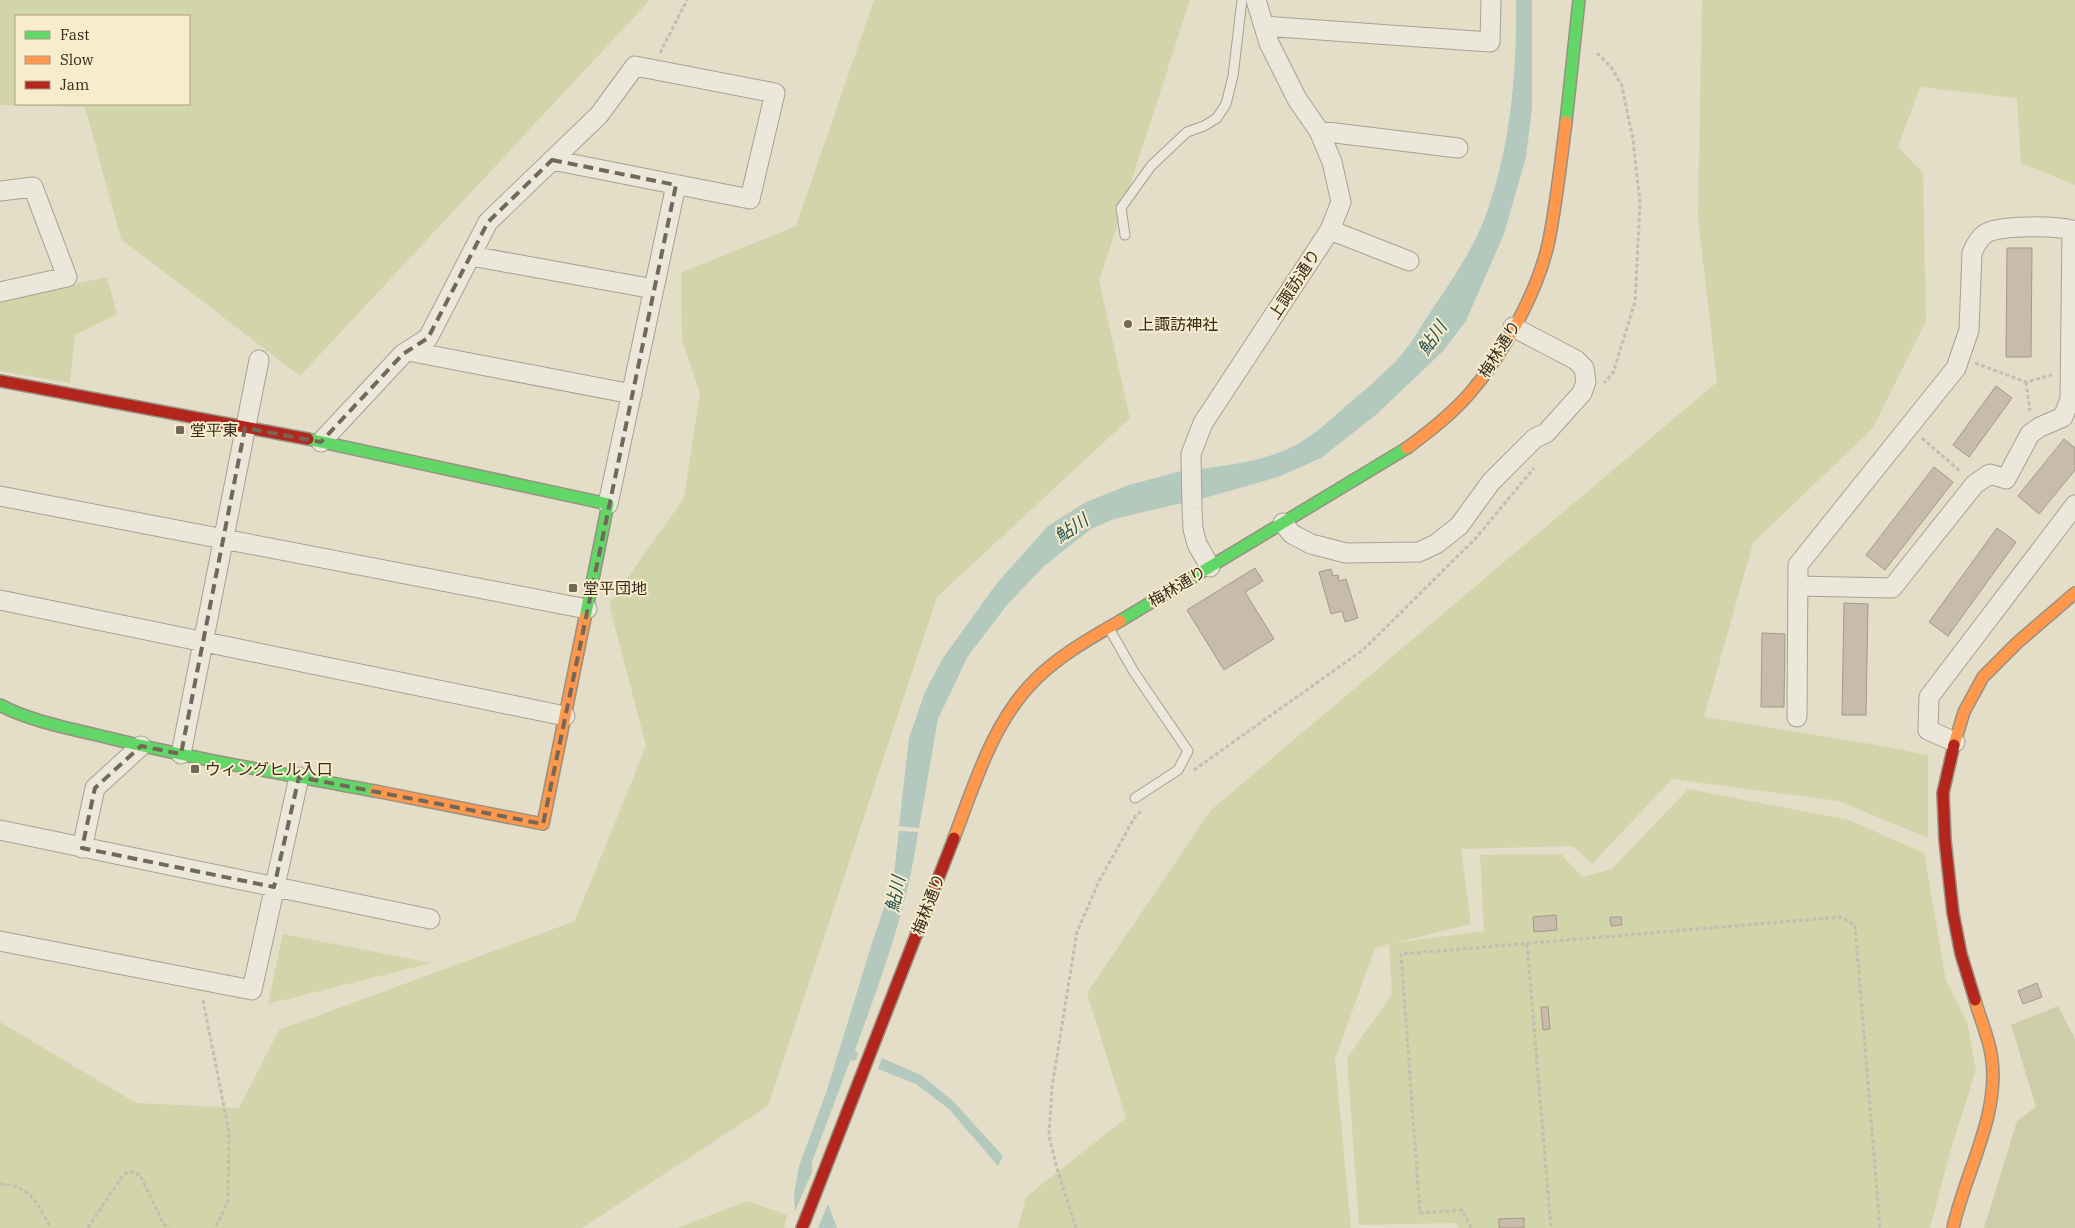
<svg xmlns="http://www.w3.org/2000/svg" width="2075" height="1228" font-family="'IBM Plex Serif','Noto Sans JP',serif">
  <rect width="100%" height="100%" fill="#e4ddc8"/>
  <path fill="#d2d5a9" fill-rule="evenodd" d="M0,0H650L300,376L121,239L85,107L0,105ZM16,16H189V104H16Z
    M874,0H1190L1099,281L1130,418L937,597L768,1106L582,1228H0V1022L136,1103L239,1108L279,1030L575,921L646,746L609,604L684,498L700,393L682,340L681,273L796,226Z
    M1702,0H2075V185L2021,163L2017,98L1920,87L1898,147L1923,173L1926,321L1873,428L1753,543L1704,717L1871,744L1928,755V838L1839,801L1672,779L1592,864L1573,846L1461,849L1471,924L1394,943L1484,931L1480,855L1561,854L1582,877L1612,869L1688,789L1849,820L1924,853L1946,980L1967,1022L1976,1070L1951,1149L1930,1228H1459L1456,1223L1359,1225L1347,1058L1392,994L1389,944L1375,948L1335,1059L1351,1228H1018L1026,1197L1126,1118L1087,993L1211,810L1717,382L1698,218Z
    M107,277L117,314L75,335L70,383L0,371V300Z
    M283,934L431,963L268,1004Z
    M747,1201L787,1215L784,1228H677Z"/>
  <path fill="#cdcea9" d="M2058,1006L2075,1039V1228H1984L2017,1121L2036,1107L2011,1025Z"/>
  <path fill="#b4c9be" d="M1516,0H1532V108L1526,157L1504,234L1466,321L1443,351L1377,414L1321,458L1278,477L1201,499L1200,469C1231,465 1263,461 1292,447C1312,437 1329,421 1346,406C1362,392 1379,378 1394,363C1407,350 1417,333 1427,317C1450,283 1475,248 1488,209C1511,143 1517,70 1516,0Z
    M1181,471L1182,503L1114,519L1091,529L1044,566L1007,605L968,656L938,719L919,828L899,826L909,738L925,692L943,658L997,583L1048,526L1086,502L1129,485Z
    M899,831L918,832C908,907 881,979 855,1050L858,1054L856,1060L850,1061L812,1162V1172L795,1211L794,1194L799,1166L826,1093L872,943L893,881Z
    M882,1058L921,1075L952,1100L1003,1156L998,1166L949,1109L916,1084L878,1069Z
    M828,1204L837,1228H818Z"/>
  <path fill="#c8bba9" stroke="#a49888" d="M2007,248H2032L2031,357H2006Z
    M1996,386L2012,398L1969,457L1953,445Z
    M2064,439L2075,448V470L2039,514L2018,496Z
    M1934,467L1953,482L1885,570L1866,555Z
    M1997,528L2016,542L1948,636L1929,622Z
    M1255,568L1263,581L1245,592L1274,639L1224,670L1187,610Z
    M1331,569L1333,576L1338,575L1339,581L1346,579L1358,618L1345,622L1342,611L1331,614L1319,572Z
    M1844,603L1868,604L1866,715H1842Z
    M1762,633L1785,634L1784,707H1761Z
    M1556,915L1557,930L1534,932L1533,917Z
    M1610,917H1621L1622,925L1611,926Z
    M2037,983L2042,997L2023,1004L2018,991Z
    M1541,1007H1548L1550,1029L1543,1030Z
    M1524,1218V1228H1499V1219Z"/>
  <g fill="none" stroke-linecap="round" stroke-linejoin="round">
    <g stroke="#a8a192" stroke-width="11">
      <path id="lane" d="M1125,235L1121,208L1151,166L1187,132L1204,126L1217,118L1226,104L1233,76L1242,0
        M1110,630L1134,672L1188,751L1178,770L1135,798"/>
    </g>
    <g stroke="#a8a192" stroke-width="21">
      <path id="street" d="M1264,26L1490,42L1491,0
        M1319,131L1458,148
        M0,191L33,187L67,277L0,292
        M1330,230L1409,261
        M471,256L654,289
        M408,351L632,394
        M321,442L403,354L428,338L488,222L599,115L635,66L775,93L750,199L552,160
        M0,496L587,609
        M608,504L676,185
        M1283,523L1292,534L1311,544L1346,553L1419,552L1436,544L1459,526L1491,482L1535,438L1546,433L1582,393L1586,382L1584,368L1576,360L1513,327
        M1210,567L1197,544L1193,529L1192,509L1191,454L1203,423L1330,230L1341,202L1332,162L1319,131L1297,99L1269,43L1256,0
        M1798,586L1892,588L1975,484L1990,474L2006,479L2030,434L2040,427L2063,417L2070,399L2072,230
        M0,600L565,716
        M1797,717L1798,565L1956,368L1969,330L1972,253C1975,246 1979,238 1985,234C1998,224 2060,226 2075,231
        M1955,742L1928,730L1929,697L2075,505
        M181,754L259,360
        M0,830L430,919
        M82,848L95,788L141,746
        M0,941L252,990L299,777"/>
    </g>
    <g stroke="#989182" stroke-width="14">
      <path id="fast" d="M1566,122L1579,0
        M308,439L608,504L585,618
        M1120,621L1407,448
        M0,705C29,721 73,729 105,737C194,759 285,774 375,791"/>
    </g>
    <g stroke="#989182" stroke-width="14">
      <path id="slow" d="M1407,448C1430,431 1452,414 1470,393C1504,354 1541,286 1550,235C1557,198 1561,160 1566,122
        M1954,745L1964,712L1983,677L2018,642L2075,593
        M375,791L543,824L585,618
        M954,838C975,783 993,721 1036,679C1060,655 1091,638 1120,621
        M1953,1228C1965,1173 1999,1117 1992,1060C1990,1040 1980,1019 1975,1000"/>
    </g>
    <g stroke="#989182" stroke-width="14">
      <path id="jam" d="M0,381L308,439
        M1954,745L1943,793L1945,840L1953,913L1961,954L1975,1000
        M802,1228L954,838"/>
    </g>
    <path stroke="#c3beb2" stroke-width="3" stroke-dasharray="4 2.5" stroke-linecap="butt" d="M660,53L687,0
      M1597,53L1611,67L1622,86L1633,140L1640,203L1635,302L1613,373L1604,383
      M1975,363L2026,382L2052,375
      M2026,382L2030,411
      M1922,438L1961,472
      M1194,770L1363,650L1476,538L1534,468
      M1527,944L1551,1228
      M203,1000L229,1132L228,1201L215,1228
      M0,1184C30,1184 38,1205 51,1228
      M88,1228L123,1175L129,1171L140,1175L163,1223L169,1228
      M1076,1228L1056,1165L1049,1135L1052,1087L1077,932L1099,881L1136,815L1142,811
      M1471,1228L1462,1210L1420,1213L1401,954L1841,917L1855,925L1880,1228"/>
    <use href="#lane" stroke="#ebe7db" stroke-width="9"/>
    <use href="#street" stroke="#ebe7db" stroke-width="19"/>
    <use href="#fast" stroke="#63d668" stroke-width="11"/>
    <use href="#slow" stroke="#ff974d" stroke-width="11"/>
    <use href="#jam" stroke="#b3261e" stroke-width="11"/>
  </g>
  <path fill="none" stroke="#736858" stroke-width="4" stroke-dasharray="10 6" stroke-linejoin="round" d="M552,160L676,185L543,824L299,777L274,887L82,848L95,788L141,746L181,754L245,428L321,442L403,354L428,338L488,222Z"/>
  <g fill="#736858" stroke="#f7eccc" stroke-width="2">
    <circle cx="1128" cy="324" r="5"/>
    <rect x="175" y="425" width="10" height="10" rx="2.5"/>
    <rect x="568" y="583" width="10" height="10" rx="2.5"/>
    <rect x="190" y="764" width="10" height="10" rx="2.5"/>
  </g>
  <g text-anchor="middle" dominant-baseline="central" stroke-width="4" stroke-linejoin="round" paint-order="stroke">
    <g font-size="16" fill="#36291b" stroke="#f7eccc">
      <text transform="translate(1294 284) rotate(-57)">上諏訪通り</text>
      <text transform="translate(1499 349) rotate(-58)">梅林通り</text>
      <text transform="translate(1177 586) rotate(-31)">梅林通り</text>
      <text transform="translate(928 904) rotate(-69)">梅林通り</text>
    </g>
    <g font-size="16" fill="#36291b" stroke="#f7eccc" text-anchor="start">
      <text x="1138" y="324">上諏訪神社</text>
      <text x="190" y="430">堂平東</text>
      <text x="583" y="588">堂平団地</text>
      <text x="205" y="769">ウィングヒル入口</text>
    </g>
    <g font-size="18" font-style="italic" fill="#295756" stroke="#f7eccc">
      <text transform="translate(1432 338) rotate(-55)">鮎川</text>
      <text transform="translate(1071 528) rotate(-34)">鮎川</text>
      <text transform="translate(895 894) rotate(-79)">鮎川</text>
    </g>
  </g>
  <rect x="15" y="15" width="175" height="90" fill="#f7eccc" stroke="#aa9e85"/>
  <rect x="25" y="31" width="25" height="8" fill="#63d668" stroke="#aa9e85"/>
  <text x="60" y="40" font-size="15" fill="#36291b">Fast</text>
  <rect x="25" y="56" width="25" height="8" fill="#ff974d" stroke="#aa9e85"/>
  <text x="60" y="65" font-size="15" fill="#36291b">Slow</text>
  <rect x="25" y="81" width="25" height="8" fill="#b3261e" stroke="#aa9e85"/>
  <text x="60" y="90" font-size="15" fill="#36291b">Jam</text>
</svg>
